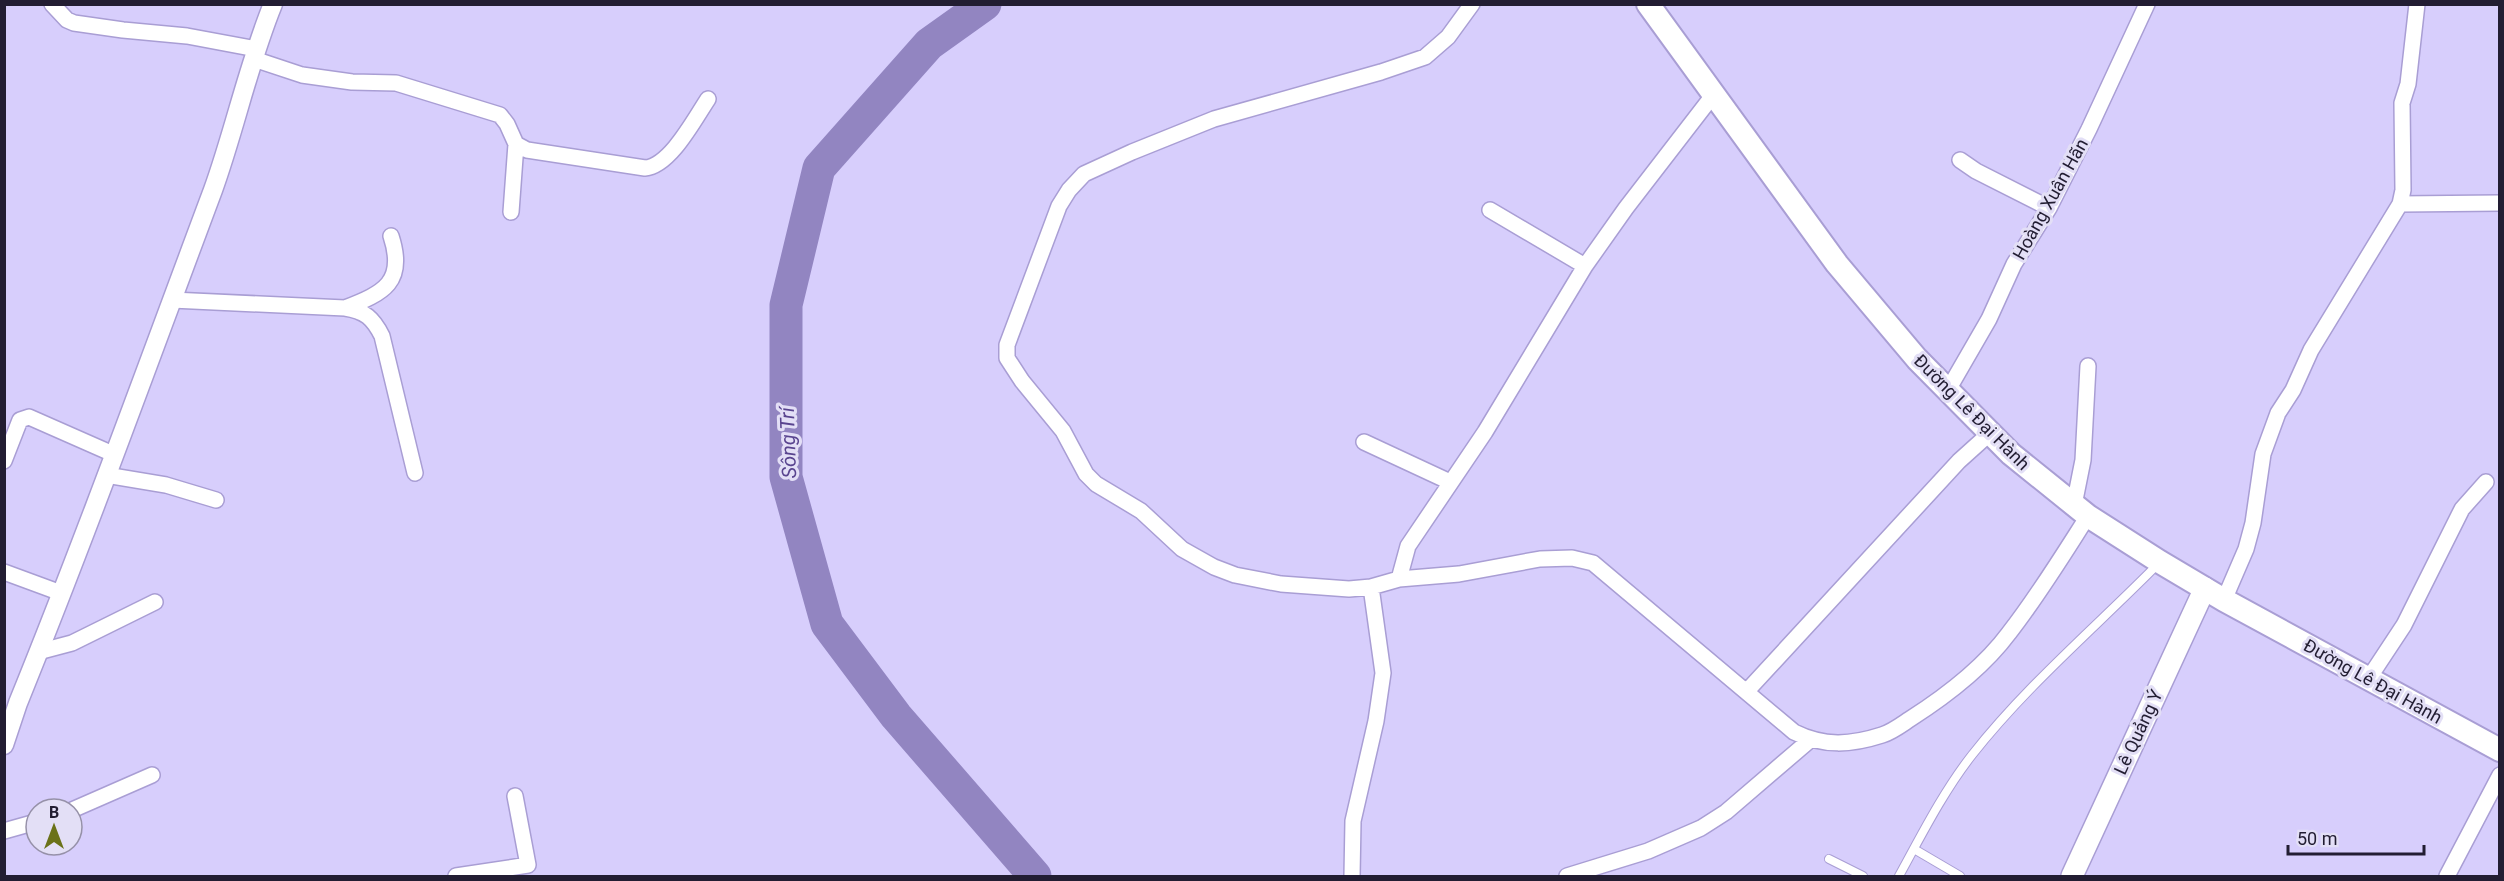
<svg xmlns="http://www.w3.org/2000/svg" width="2504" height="881" font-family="Roboto,sans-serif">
  <rect width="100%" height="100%" fill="#d7cefc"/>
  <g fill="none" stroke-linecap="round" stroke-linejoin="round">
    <path stroke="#9285c1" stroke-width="33" d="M985,4L929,44L819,168L786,305V477L827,624L896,716L1035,876"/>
    <g stroke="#a99ed4" stroke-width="10">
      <path id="service" d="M1914,849L1960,876
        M1829,859L1863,876
        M1899,876C1921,836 1943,792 1972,755C2027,685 2097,626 2159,563"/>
    </g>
    <g stroke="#a99ed4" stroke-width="18">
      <path id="minor" d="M52,4L67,20L74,23L123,30L187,36L256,49
        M1472,4L1448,37L1425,57L1381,72L1214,119L1132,152L1084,174L1069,190L1059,206L1007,345V358L1022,381L1063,431L1086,474L1096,484L1141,511L1182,549L1214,567L1235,575L1281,584L1349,589L1371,587L1399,579L1459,574L1540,559L1572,558L1593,563L1794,732C1824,747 1851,745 1882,735C1892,732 1901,725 1910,719C1946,696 1983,668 2009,633C2038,596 2063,555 2088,516
        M254,59L302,75L352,82L396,83L500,115L507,124L516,144L527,150L645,168C670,166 694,120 708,99
        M1960,160L1976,171L2049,208
        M2400,204L2500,203
        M1490,210L1585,266
        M511,212L516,144
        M172,300L345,308C365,311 373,318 382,336L415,473
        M345,308C384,293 406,282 391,236
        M1948,390L1989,319L2014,264L2049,208L2089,129L2147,4
        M1364,442L1450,482
        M4,461L20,420L29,417L113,454
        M106,475L166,485L216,500
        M2074,505L2083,460L2088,366
        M4,572L61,593
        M1399,579L1408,546L1485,432L1585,266L1626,208L1714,94
        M2224,600L2246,549L2253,523L2263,454L2278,413L2293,390L2311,350L2400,204L2403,190L2402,103L2408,84L2417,4
        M38,652L72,643L155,602
        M2369,678L2404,625L2462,509L2486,482
        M1747,691L1959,461L1989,434
        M72,810L152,775
        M4,831L36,822
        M456,876L528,865L515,796
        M1352,876L1353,821L1376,721L1383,673L1371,587
        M1567,876L1648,851L1701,828L1726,812L1810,740
        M2447,876L2500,775"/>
    </g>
    <g stroke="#a99ed4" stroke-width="21">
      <path id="tertiary" d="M4,745L18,703C87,533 149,361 213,190C235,129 248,65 273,4"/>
    </g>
    <g stroke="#a99ed4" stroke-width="24">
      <path id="secondary" d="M2072,876L2205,588"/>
    </g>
    <g stroke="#a99ed4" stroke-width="26">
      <path id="primary" d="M1648,4L1837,264L1917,359L2011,454L2088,516L2160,562L2224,600L2500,750"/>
    </g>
    <use href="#service" stroke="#fff" stroke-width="8"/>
    <use href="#minor" stroke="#fff" stroke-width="15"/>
    <use href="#tertiary" stroke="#fff" stroke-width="18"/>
    <use href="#secondary" stroke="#fff" stroke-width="21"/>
    <use href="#primary" stroke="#fff" stroke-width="22"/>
  </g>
  <g text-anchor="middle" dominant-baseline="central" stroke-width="6" stroke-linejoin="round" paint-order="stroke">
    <g font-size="18" fill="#221d32" stroke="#e3dff6">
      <text transform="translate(2050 199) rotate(-61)">Hoàng Xuân Hãn</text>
      <text transform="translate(1972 412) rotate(45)">Đường Lê Đại Hành</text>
      <text transform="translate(2373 681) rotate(29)">Đường Lê Đại Hành</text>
      <text transform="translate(2138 732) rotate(-65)">Lê Quảng Ý</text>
    </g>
    <g font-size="20" font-style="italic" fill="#59448f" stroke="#e3dff6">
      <text transform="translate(788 443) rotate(-92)">Sông Trí</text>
    </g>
  </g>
  <rect width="2504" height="881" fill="none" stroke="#221d32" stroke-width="12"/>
  <g transform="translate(54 827)"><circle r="28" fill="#e3dff6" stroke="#9691a8" stroke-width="1.5"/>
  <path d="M0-4.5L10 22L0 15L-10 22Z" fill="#6b7219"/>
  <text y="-9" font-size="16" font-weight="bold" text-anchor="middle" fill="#221d32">B</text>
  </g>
  <path d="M2288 845v9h136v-9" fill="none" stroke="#221d32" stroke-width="3"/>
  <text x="2297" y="845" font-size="18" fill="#221d32" stroke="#e3dff6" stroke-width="4.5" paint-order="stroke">50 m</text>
</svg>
